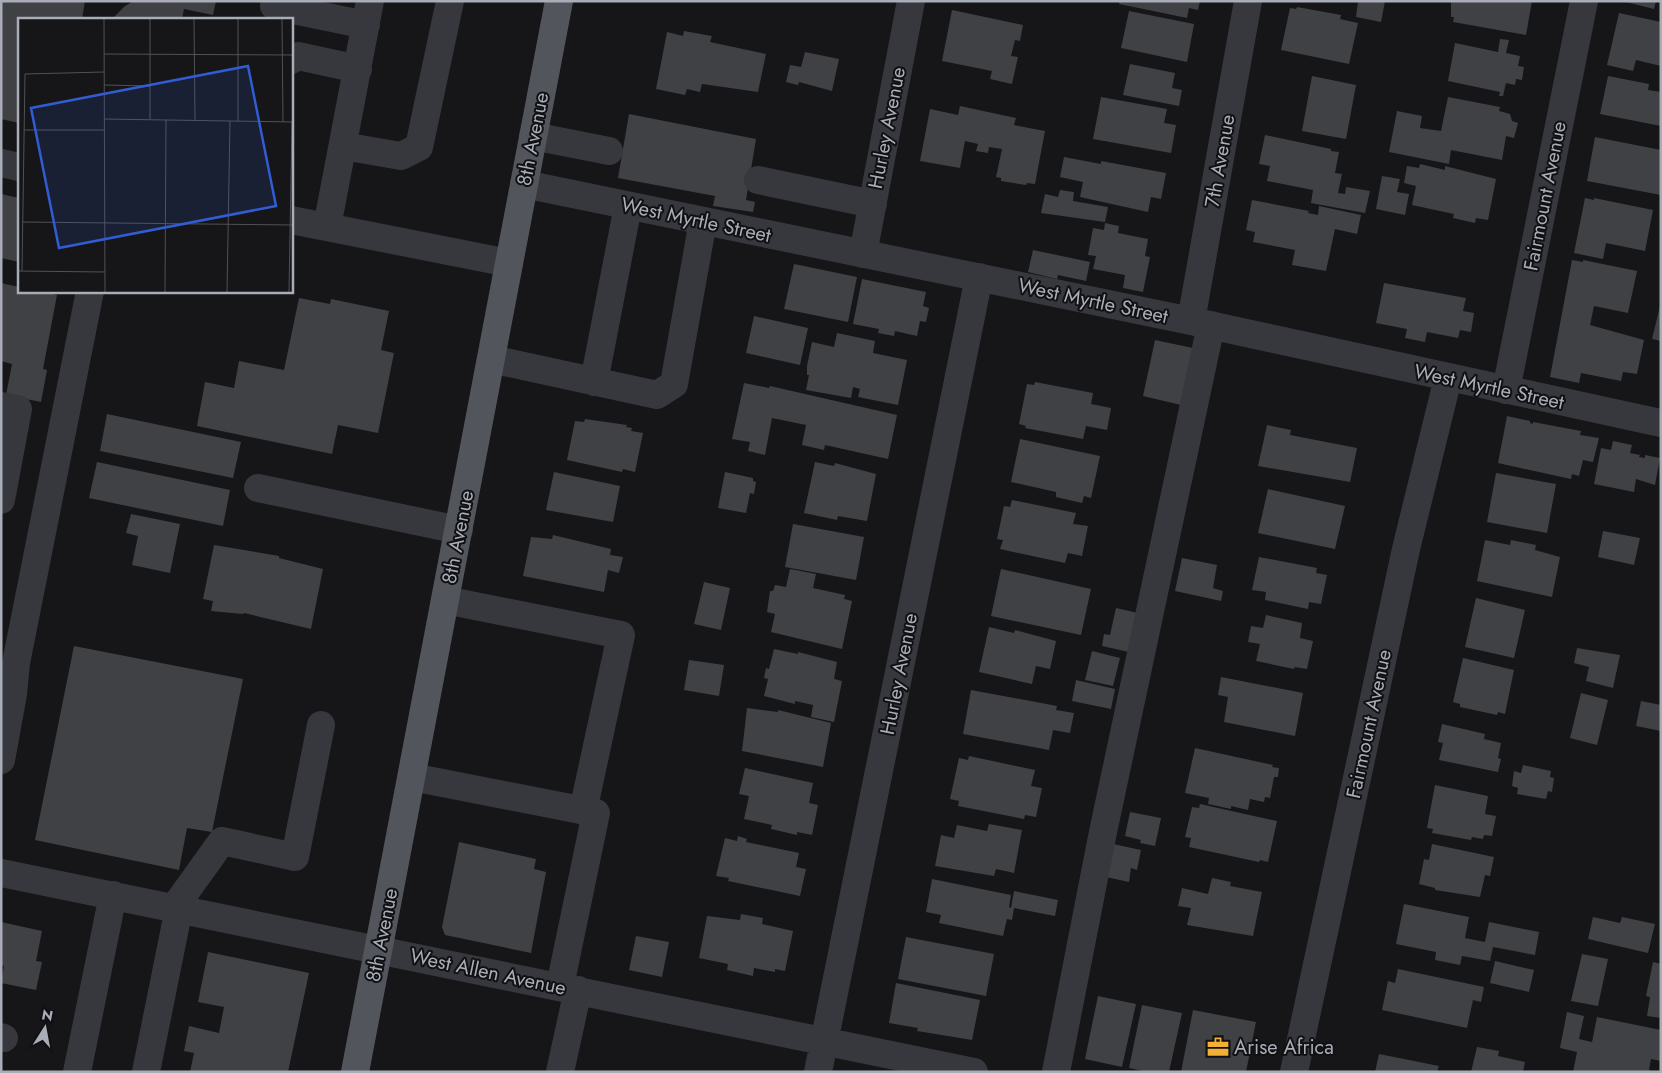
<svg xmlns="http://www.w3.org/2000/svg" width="1662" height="1073" font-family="Jost,sans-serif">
  <rect width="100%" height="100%" fill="#161618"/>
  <path fill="#404145" d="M1,1H85L82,19H19V123L1,119Z
    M134,1H216L213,15L184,9L182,19H112L125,6Z
    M1120,1H1200L1198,10L1189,8L1187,18L1119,4Z
    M1358,1H1385L1381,22L1356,17Z
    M1451,1H1532L1526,35L1453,22L1454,17H1451Z
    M1622,1H1656L1654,9Z
    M1297,7L1341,15L1340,19L1358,23L1349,64L1281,50L1290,8L1296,9Z
    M952,10L1023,25L1020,41L1015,40L1011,56L1018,57L1012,84L990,79L992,71L942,61Z
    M1129,11L1194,24L1187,62L1121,48Z
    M1619,13L1661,22V66L1636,60L1633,71L1607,65Z
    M684,31L712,36L710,42L766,54L758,92L702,84L700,92L687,89L685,95L656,89L667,32L683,36Z
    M1500,39L1509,40L1506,53L1520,56L1518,66L1524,67L1522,80L1516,79L1515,85L1506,83L1503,96H1499L1500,92L1448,81L1455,43L1498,52Z
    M805,52L839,59L832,91L799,82L798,85L786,82L790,65L801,67Z
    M1130,64L1175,73L1172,88L1182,90L1179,106L1123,95Z
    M1312,76L1356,85L1346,139L1302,131Z
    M1608,76L1649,84L1648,90L1661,92V126L1600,114Z
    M1101,97L1167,109L1164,123L1176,125L1171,153L1093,139Z
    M1448,97L1500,107L1499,111L1510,114L1512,121L1518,123L1514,138L1506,136L1502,160L1451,150L1449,164L1389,152L1397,111L1422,116L1420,128L1441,131Z
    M960,106L1016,118L1014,125L1045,131L1035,184L1027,183L1026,185L1001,181V178L996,177L1002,149L989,147L988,153L976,151L978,144L965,141L960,168L920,161L930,109L958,115Z
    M629,114L756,139L746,200L755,202L753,212L713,206L715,196L618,178Z
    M1265,135L1331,149V151L1339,152L1335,173L1342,174L1338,193L1345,194L1346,187L1370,191L1365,213L1311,203L1313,190L1267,181L1270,166L1259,164Z
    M1595,137L1661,150V195L1587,181Z
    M1064,157L1101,164V161L1166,173L1161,199L1151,197L1148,212L1080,197L1083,182L1060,177Z
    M1420,164L1445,170V166L1496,179L1488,220L1476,218L1475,223L1453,218L1454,214L1412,205L1416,186L1404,183L1407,166L1419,168Z
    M1382,176L1400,179L1397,192L1409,194L1405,215L1376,209Z
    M1060,190L1074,192L1073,201L1108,207L1105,222L1041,213L1045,194L1058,197Z
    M1,194L19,198V262L1,258Z
    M1585,198L1594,200V198L1653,210L1645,251L1606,243L1603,259L1574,253Z
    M1252,200L1309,211L1308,213L1318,215L1319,206L1361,215L1357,234L1335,229L1326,271L1292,265L1295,250L1253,242L1255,232L1246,230Z
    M1105,223L1119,226L1118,233L1148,239L1145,256L1150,257L1143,292L1123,288L1125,275L1093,269L1096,256L1088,255L1093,228L1104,230Z
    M1033,250L1090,262L1086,281L1058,275L1057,279L1028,272Z
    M1572,260L1583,262V260L1637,271L1628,313L1594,306L1590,325L1644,340L1637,374L1623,372L1621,381L1581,373L1579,383L1550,377Z
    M794,264L857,277L848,322L784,309Z
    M862,279L926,292L923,306L929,308L926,322L920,321L917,336L895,331L894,336L878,333L879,329L853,324Z
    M1,283L19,287V291H40L57,295L43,369L47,370L41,402L6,395L12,364L1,361Z
    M1384,283L1466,298L1463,311L1474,313L1471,332L1460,330L1458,338L1427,332L1425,342L1405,338L1407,329L1376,323Z
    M299,298L330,304L331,299L389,311L381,350L394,353L378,433L338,425L332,454L197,426L205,382L234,388L239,361L284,370Z
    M1661,302V341L1652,339Z
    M754,316L808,328L800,365L746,353Z
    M837,333L875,341L873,353L907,360L898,405L858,397L860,389L853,387L851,398L806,390L809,375H807V366L812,342L834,347Z
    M1155,340L1193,348L1181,405L1143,396Z
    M1035,382L1093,393L1091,404L1111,408L1107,430L1086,426L1083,439L1025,428L1026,426L1019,424L1027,384L1034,385Z
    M744,383L769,388L770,386L897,415L888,459L825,445L824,450L802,445L806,425L772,418L765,455L748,451L750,442L732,439Z
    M107,414L241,442L233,478L100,451Z
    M1507,416L1530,421V423L1533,424V422L1581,431L1580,435L1599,438L1593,462L1583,460L1579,476L1572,474L1571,479L1498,463Z
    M585,419L627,425L626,427L632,428L631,431L643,433L635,472L623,469L622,472L567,460L575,421L584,422Z
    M1267,425L1291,430L1290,435L1357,448L1350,482L1258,466Z
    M1020,439L1100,456L1091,498L1084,496L1082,503L1056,497V492L1011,482Z
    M1613,441L1632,445L1630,453L1640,455L1639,457L1645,458V455L1660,458L1655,485L1636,479L1634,492L1594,484L1601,448L1611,450Z
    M97,462L230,490L223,526L89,498Z
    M815,462L834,466L835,463L876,474L867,521L838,516L837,520L804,513Z
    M554,472L620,486L613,522L546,510Z
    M725,472L753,478V481L756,482L754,494L750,493L746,513L718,508Z
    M1496,473L1556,484L1547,533L1487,522Z
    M1268,489L1345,506L1335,549L1258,533Z
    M1012,500L1076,513L1073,524L1088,526L1082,556L1068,553L1065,563L1000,549L1003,540L997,539L1004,506L1010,507Z
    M131,514L180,524L170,573L132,565L138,536L126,533Z
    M793,524L864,537L856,580L785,567Z
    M1603,531L1640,538L1634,565L1598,557Z
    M553,535L611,549L610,555L623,557L619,573L608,570L604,592L523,576L531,537L552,539Z
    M1485,540L1510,545L1511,540L1536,545L1535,550L1560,557L1552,597L1477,581Z
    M214,545L279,556V558L323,569L311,629L244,613L243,614L211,611L213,601L203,599Z
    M1259,557L1317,568L1316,573L1327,575L1321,604L1309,602L1308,609L1265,600L1266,592L1252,590Z
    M1182,558L1217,565L1213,588L1223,591L1221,601L1175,591Z
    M790,569L816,574L813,588L845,595L844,599L852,601L842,649L771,632L775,614L767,612L770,591H773L775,585L786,587Z
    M1001,569L1091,589L1081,635L991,616Z
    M704,582L730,588L721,630L694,624Z
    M1476,598L1525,610L1514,658L1465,647Z
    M1116,608L1138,613L1129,652L1102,646L1104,634L1110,635Z
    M1266,615L1302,623L1300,638L1313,641L1307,669L1295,667L1294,669L1256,661L1260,644L1248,642L1251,626L1263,628Z
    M989,627L1014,633L1015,630L1056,641L1050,669L1036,666L1032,684L979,672Z
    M74,646L243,679L212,832L187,828L179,870L35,840Z
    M1577,648L1620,655L1613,688L1586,681L1589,667L1574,663Z
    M774,649L798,654V652L837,662L834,679L842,681L834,722L811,717L813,705L795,701V704L764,696L768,679L764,678L766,668L769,669Z
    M1092,651L1120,658L1113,686L1085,680Z
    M1463,658L1514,670L1505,714L1498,712L1497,715L1460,707V704L1453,702Z
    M689,660L724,665L719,696L684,690Z
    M1221,677L1303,693L1295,736L1224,722L1228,697L1218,695Z
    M1076,680L1115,689L1111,709L1072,701Z
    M971,690L1057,706L1056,710L1074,713L1070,733L1053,730L1049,750L963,734Z
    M1581,693L1608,700L1597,745L1570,738Z
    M1641,701L1661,705V731L1636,726Z
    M747,708L778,712V710L831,723L823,767L742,751Z
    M1442,724L1485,734L1484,739L1501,743L1498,758L1501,759L1498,772L1439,760L1443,743L1438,742Z
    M1195,748L1273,765L1272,767L1279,768L1278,777H1274L1270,798L1265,797L1264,802L1250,799L1248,810L1231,806V809L1208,804L1209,798L1185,793Z
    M969,756L1035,770L1031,786L1042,788L1036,817L1025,815L1024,819L958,806L959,801L950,799L959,758L968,760Z
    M1523,765L1551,771L1550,777L1554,778L1552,792L1548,791L1546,799L1517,794L1518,788L1512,786L1514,771L1521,773Z
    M745,768L813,783L809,803L818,805L812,835L797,832V835L771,829L772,825L744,819L749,796L739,794Z
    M1435,785L1488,796L1485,814L1496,816L1492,836L1484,835L1483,839L1472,837L1471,840L1432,833L1433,829L1427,828Z
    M1200,804L1277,821L1268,862L1260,860L1259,862L1189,847L1191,838L1185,837L1192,807L1199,808Z
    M1130,812L1161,818L1155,846L1140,843L1141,840L1125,836Z
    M989,824L1022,830L1014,873L996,869L994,876L935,866L941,835L954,838L957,825L987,831Z
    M738,836L747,839L746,842L799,853L796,867L806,869L800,896L728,881L729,878L716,876L725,838L737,841Z
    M459,842L536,859L534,869L546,872L531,953L445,935L442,927Z
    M1113,844L1141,850L1137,870L1131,868L1129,882L1106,877Z
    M1432,844L1494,857L1490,876L1485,875L1480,897L1435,890V888L1419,884L1424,859L1429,860Z
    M1212,878L1231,882L1230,886L1262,892L1253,936L1187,925L1191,908L1178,906L1182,888L1208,894Z
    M932,879L1011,895L1009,907L1011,908L1014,891L1058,900L1055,916L1014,908L1012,920L1007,919L1003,936L939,923L941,915L926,912Z
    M1404,904L1469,917L1465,938L1485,942L1489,922L1539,932L1535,955L1493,947L1490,961L1462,956L1460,965L1435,960L1436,952L1396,944Z
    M741,914L763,918L762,924L793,931L785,971L775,969V972L754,968L753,976L727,970L728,964L699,958L707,916L740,920Z
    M1593,917L1620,923L1622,917L1655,924L1648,953L1588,939Z
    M1,922L42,931L36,961L42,962L36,990L1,983L4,966L1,965Z
    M636,936L669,942L662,977L629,970Z
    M906,937L994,954L986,996L898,979Z
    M208,952L309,973L288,1072H190L194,1053L184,1051L189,1026L219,1033L224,1007L198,1002Z
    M1582,954L1608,959L1598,1006L1571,1001Z
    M1495,961L1534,970L1529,992L1490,983Z
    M1653,962L1661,964V1018L1647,1016L1650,997L1646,996Z
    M1398,969L1484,987L1481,1002L1473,1000L1467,1028L1382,1010L1388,981L1395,983Z
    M896,983L980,1000L972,1040L917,1031L918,1028L889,1023Z
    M1098,996L1136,1004L1122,1067L1085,1059Z
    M1142,1005L1182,1013L1169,1072H1148L1129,1068Z
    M1193,1010L1256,1022L1246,1072H1181Z
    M1567,1012L1584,1016L1579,1039L1592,1042L1597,1017L1661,1030V1061L1651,1059L1649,1070L1654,1072H1573L1577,1052L1560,1048Z
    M1477,1047L1499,1051L1498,1056L1525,1062L1523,1072H1471Z
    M1379,1054L1439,1066L1437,1072H1375Z"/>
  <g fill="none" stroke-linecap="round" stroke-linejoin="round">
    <path stroke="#37383d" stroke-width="28" d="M275,1L274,6L366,25
      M291,60L298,56L358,69
      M533,136L609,151
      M343,146L401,156L419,147L450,1
      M1,163L19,167
      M758,180L873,204
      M524,184L1191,321L1661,423
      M291,220L509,263
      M327,227L370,1
      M863,254L911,1
      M1191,321L1248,1
      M491,359L657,395L674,384L703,221
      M594,382L628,206
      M1506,390L1584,1
      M1,406L18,409L1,500
      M258,488L459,530
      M445,600L621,635L583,811
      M1,691L13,694L1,760
      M13,694L16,663L90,291
      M412,777L596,813L560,986
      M1,873L974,1072
      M174,908L222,841L295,857L321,725
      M1,1037L4,1038
      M77,1072L113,895
      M146,1072L179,908
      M560,1072L578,990
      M818,1072L979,277
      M1056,1072L1103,832L1211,325
      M1294,1072L1406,549L1448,378"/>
    <path stroke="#53555c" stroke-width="28" d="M355,1072L559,1"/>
  </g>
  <defs>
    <g id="office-bare" transform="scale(1.725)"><path d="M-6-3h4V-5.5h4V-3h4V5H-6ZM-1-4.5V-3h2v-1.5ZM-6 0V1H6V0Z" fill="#f2b134" stroke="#111113" stroke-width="2.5" paint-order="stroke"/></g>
  </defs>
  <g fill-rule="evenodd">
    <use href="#office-bare" x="1218" y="1047"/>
  </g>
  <g text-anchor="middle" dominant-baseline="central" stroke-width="4" stroke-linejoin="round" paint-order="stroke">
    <g font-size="20" fill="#a8adb8" stroke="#111113">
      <text transform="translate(887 128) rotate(-79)">Hurley Avenue</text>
      <text transform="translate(533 139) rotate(-79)">8th Avenue</text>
      <text transform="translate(1220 161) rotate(-80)">7th Avenue</text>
      <text transform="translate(1545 196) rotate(-79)">Fairmount Avenue</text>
      <text transform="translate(696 220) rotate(12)">West Myrtle Street</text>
      <text transform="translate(1093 301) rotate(12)">West Myrtle Street</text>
      <text transform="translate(1489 387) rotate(12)">West Myrtle Street</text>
      <text transform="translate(458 537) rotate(-79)">8th Avenue</text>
      <text transform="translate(899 674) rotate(-79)">Hurley Avenue</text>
      <text transform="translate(1369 724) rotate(-78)">Fairmount Avenue</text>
      <text transform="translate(382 935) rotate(-79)">8th Avenue</text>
      <text transform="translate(488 972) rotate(12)">West Allen Avenue</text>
    </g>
    <g font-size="20" fill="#a8adb8" stroke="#111113" text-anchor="start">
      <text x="1234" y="1047">Arise Africa</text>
    </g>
  </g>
  <g transform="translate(18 18)">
    <rect width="275" height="275" fill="#161618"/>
    <path fill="none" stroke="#505258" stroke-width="1" d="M86,1L87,274M132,1V101M176,1L177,102M264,1L265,104M86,36L275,37M86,67L132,68M86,101L275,104M220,103V1M6,112H86M5,204L275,207M0,253L87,254M4,253L7,56L86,54M147,274L148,102M209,274L212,103M271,274L274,104"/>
    <path fill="#325cd3" fill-opacity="0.15" stroke="#325cd3" stroke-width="2.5" d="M230,48L258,188L41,230L13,90Z"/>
    <rect width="275" height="275" fill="none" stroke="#a8adb8" stroke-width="2.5"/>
  </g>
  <rect width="1662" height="1073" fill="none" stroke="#a8adb8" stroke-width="5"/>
  <g transform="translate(45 1028) rotate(11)" stroke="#111113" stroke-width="4" paint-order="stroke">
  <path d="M0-4L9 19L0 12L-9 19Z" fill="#a8adb8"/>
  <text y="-8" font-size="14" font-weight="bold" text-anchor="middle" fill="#a8adb8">N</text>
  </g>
</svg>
